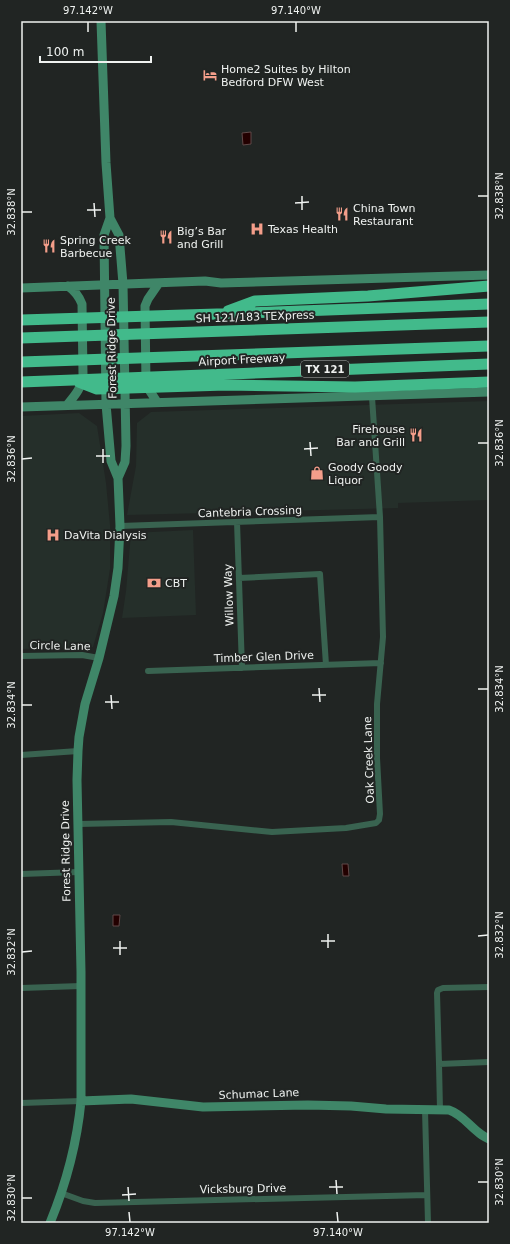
<svg xmlns="http://www.w3.org/2000/svg" width="510" height="1244" font-family="'DejaVu Sans',sans-serif">
  <rect width="100%" height="100%" fill="#212523"/>
  <path fill="#252f2a" d="M489,401V500L398,503V508L127,515L136,466L137,423L151,412Z
    M79,413L97,426L106,483L110,525V569L103,613L93,647L21,649V416Z
    M193,530L196,615L122,618L126,591L131,533Z"/>
  <path fill="#230000" stroke="#604948" d="M251,132V144L243,145L242,133Z
    M342,864H348L349,876H343Z
    M113,915H120L119,926H113Z"/>
  <g fill="none" stroke-linecap="round" stroke-linejoin="round">
    <path stroke="#396350" stroke-width="6" d="M237,522L242,668
      M120,526L380,517
      M239,578L320,574L326,665
      M21,656L82,655L99,658
      M148,671L381,663
      M21,755L78,751
      M78,824L171,822L272,832L346,828L376,823L379,820L380,814L377,758V704L383,637L380,517L372,397
      M21,874L79,872
      M489,987L443,988L438,990L437,993L439,1064L489,1062
      M21,988L81,986
      M439,1064L440,1110
      M21,1103L81,1101
      M425,1110L428,1223
      M61,1193L83,1201L95,1203L427,1195"/>
    <path stroke="#3f8668" stroke-width="9" d="M101,21L106,163L110,218L119,235L123,284L126,446L125,462L118,478
      M21,288L205,281L221,283L489,275
      M157,402L146,385L145,306L148,299L159,283
      M67,405C76,394 81,389 83,375L82,304C79,296 75,291 68,286
      M21,407L489,392
      M81,1101L131,1099L203,1107L308,1105L351,1106L386,1109L449,1110C461,1114 468,1124 478,1132C481,1135 485,1137 489,1139
      M50,1223C66,1184 77,1143 81,1101V972L77,780L78,751L79,737L85,704L99,658L114,596L118,568L120,526L118,478L111,461L106,404L104,235L110,218"/>
    <path stroke="#42ba8b" stroke-width="11" d="M228,311L255,301L368,296L489,286
      M21,320L217,314L489,304
      M21,338L489,322
      M21,362L489,346
      M21,382L489,364
      M79,382L97,389L226,385L355,387L489,382"/>
  </g>
  <path fill="none" stroke="#eff2f0" stroke-width="1.5" d="M88,22V32M296,22V32M302,196V210M478,196H488M94,203L95,217M295,203L309,202M87,210H101M22,212H32M310,442L311,456M478,443H488M103,449V463M304,449L318,448M96,456H110M22,459L32,458M319,688L320,702M478,689H488M111,695L112,709M312,695H326M105,702H119M22,705H32M328,934V948M478,936L488,935M120,941V955M321,941H335M113,948H127M22,952L32,951M336,1180L337,1194M478,1182H488M128,1187L129,1201M329,1187H343M122,1195L136,1194M22,1198H32M129,1212L130,1222M337,1212L338,1222"/>
  <defs>
    <g id="hotel-bare" transform="scale(1.08)"><path d="M-6-4.5h1.5V1H6V5H4.5V3h-9V5H-6ZM-4 0a1.8 1.8 0 1 1 3.6 0ZM.5 0V-2.5h3Q6-2.5 6 0Z" fill="#f49e8a" stroke="#212523" stroke-width="2.5" paint-order="stroke"/></g>
    <g id="restaurant-bare" transform="scale(1.08)"><path d="M-5-6h1v4h1v-4h1v4h1v-4h1v5L-1.5 .5V6h-2V.5L-5-1ZM5-6V6H3V1.5H1.5Q1.5-4 5-6Z" fill="#f49e8a" stroke="#212523" stroke-width="2.5" paint-order="stroke"/></g>
    <g id="hospital-bare" transform="scale(1.08)"><path d="M-5-5h3v3.5h4V-5h3V5h-3V1.5h-4V5h-3Z" fill="#f49e8a" stroke="#212523" stroke-width="2.5" paint-order="stroke"/></g>
    <g id="shop-bare" transform="scale(1.08)"><path d="M-5-2.5h2.3a2.7 3.5 0 0 1 5.4 0H5L5.5 6h-11ZM-1.5-2.5h3a1.5 2.3 0 0 0-3 0Z" fill="#f49e8a" stroke="#212523" stroke-width="2.5" paint-order="stroke"/></g>
    <g id="bank-bare" transform="scale(1.08)"><path d="M-6-4H6V4H-6ZM0-2.3a2.3 2.3 0 1 0 0 4.6a2.3 2.3 0 1 0 0-4.6Z" fill="#f49e8a" stroke="#212523" stroke-width="2.5" paint-order="stroke"/></g>
  </defs>
  <g fill-rule="evenodd">
    <use href="#hotel-bare" x="210" y="75"/>
    <use href="#restaurant-bare" x="342" y="214"/>
    <use href="#hospital-bare" x="257" y="229"/>
    <use href="#restaurant-bare" x="166" y="237"/>
    <use href="#restaurant-bare" x="49" y="246"/>
    <use href="#restaurant-bare" x="416" y="435"/>
    <use href="#shop-bare" x="317" y="473"/>
    <use href="#hospital-bare" x="53" y="535"/>
    <use href="#bank-bare" x="154" y="583"/>
  </g>
  <g text-anchor="middle" dominant-baseline="central" stroke-width="4" stroke-linejoin="round" paint-order="stroke">
    <rect fill="#212523" stroke="#b1b4b2" stroke-width="1" x="301" y="361" width="48" height="16" rx="3"/>
    <g font-size="10" font-weight="bold" fill="#eff2f0">
      <text x="325" y="369">TX 121</text>
    </g>
    <g font-size="11" fill="#eff2f0" stroke="#212523" text-anchor="start">
      <text x="221" y="69">Home2 Suites by Hilton<tspan x="221" dy="13">Bedford DFW West</tspan></text>
      <text x="353" y="208">China Town<tspan x="353" dy="13">Restaurant</tspan></text>
      <text x="268" y="229">Texas Health</text>
      <text x="177" y="231">Big’s Bar<tspan x="177" dy="13">and Grill</tspan></text>
      <text x="60" y="240">Spring Creek<tspan x="60" dy="13">Barbecue</tspan></text>
      <text x="405" y="429" text-anchor="end">Firehouse<tspan x="405" dy="13">Bar and Grill</tspan></text>
      <text x="328" y="467">Goody Goody<tspan x="328" dy="13">Liquor</tspan></text>
      <text x="64" y="535">DaVita Dialysis</text>
      <text x="165" y="583">CBT</text>
    </g>
    <g font-size="11" fill="#eff2f0" stroke="#212523">
      <text transform="translate(255 317) rotate(-2)">SH 121/183 TEXpress</text>
      <text transform="translate(112 348) rotate(-91)">Forest Ridge Drive</text>
      <text transform="translate(242 360) rotate(-3)">Airport Freeway</text>
      <text transform="translate(250 512) rotate(-2)">Cantebria Crossing</text>
      <text transform="translate(229 595) rotate(-92)">Willow Way</text>
      <text transform="translate(60 646) rotate(1)">Circle Lane</text>
      <text transform="translate(264 657) rotate(-2)">Timber Glen Drive</text>
      <text transform="translate(369 760) rotate(-92)">Oak Creek Lane</text>
      <text transform="translate(66 851) rotate(-91)">Forest Ridge Drive</text>
      <text transform="translate(259 1094) rotate(-2)">Schumac Lane</text>
      <text transform="translate(243 1189) rotate(-1)">Vicksburg Drive</text>
    </g>
  </g>
  <rect width="510" height="1244" fill="none" stroke="#212523" stroke-width="44"/>
  <path d="M40 56v6h111v-6" fill="none" stroke="#eff2f0" stroke-width="2"/>
  <text x="46" y="56" font-size="12" fill="#eff2f0" stroke="#212523" stroke-width="3" paint-order="stroke">100 m</text>
  <rect x="22" y="22" width="466" height="1200" fill="none" stroke="#eff2f0" stroke-width="1.5"/>
  <g font-size="10" text-anchor="middle" fill="#eff2f0">
    <text x="88" y="14">97.142°W</text>
    <text x="296" y="14">97.140°W</text>
    <text transform="translate(499 196) rotate(-90)" y="4">32.838°N</text>
    <text transform="translate(11 212) rotate(-90)" y="4">32.838°N</text>
    <text transform="translate(499 443) rotate(-90)" y="4">32.836°N</text>
    <text transform="translate(11 459) rotate(-90)" y="4">32.836°N</text>
    <text transform="translate(499 689) rotate(-90)" y="4">32.834°N</text>
    <text transform="translate(11 705) rotate(-90)" y="4">32.834°N</text>
    <text transform="translate(499 935) rotate(-90)" y="4">32.832°N</text>
    <text transform="translate(11 952) rotate(-90)" y="4">32.832°N</text>
    <text transform="translate(499 1182) rotate(-90)" y="4">32.830°N</text>
    <text transform="translate(11 1198) rotate(-90)" y="4">32.830°N</text>
    <text x="130" y="1236">97.142°W</text>
    <text x="338" y="1236">97.140°W</text>
  </g>
</svg>
